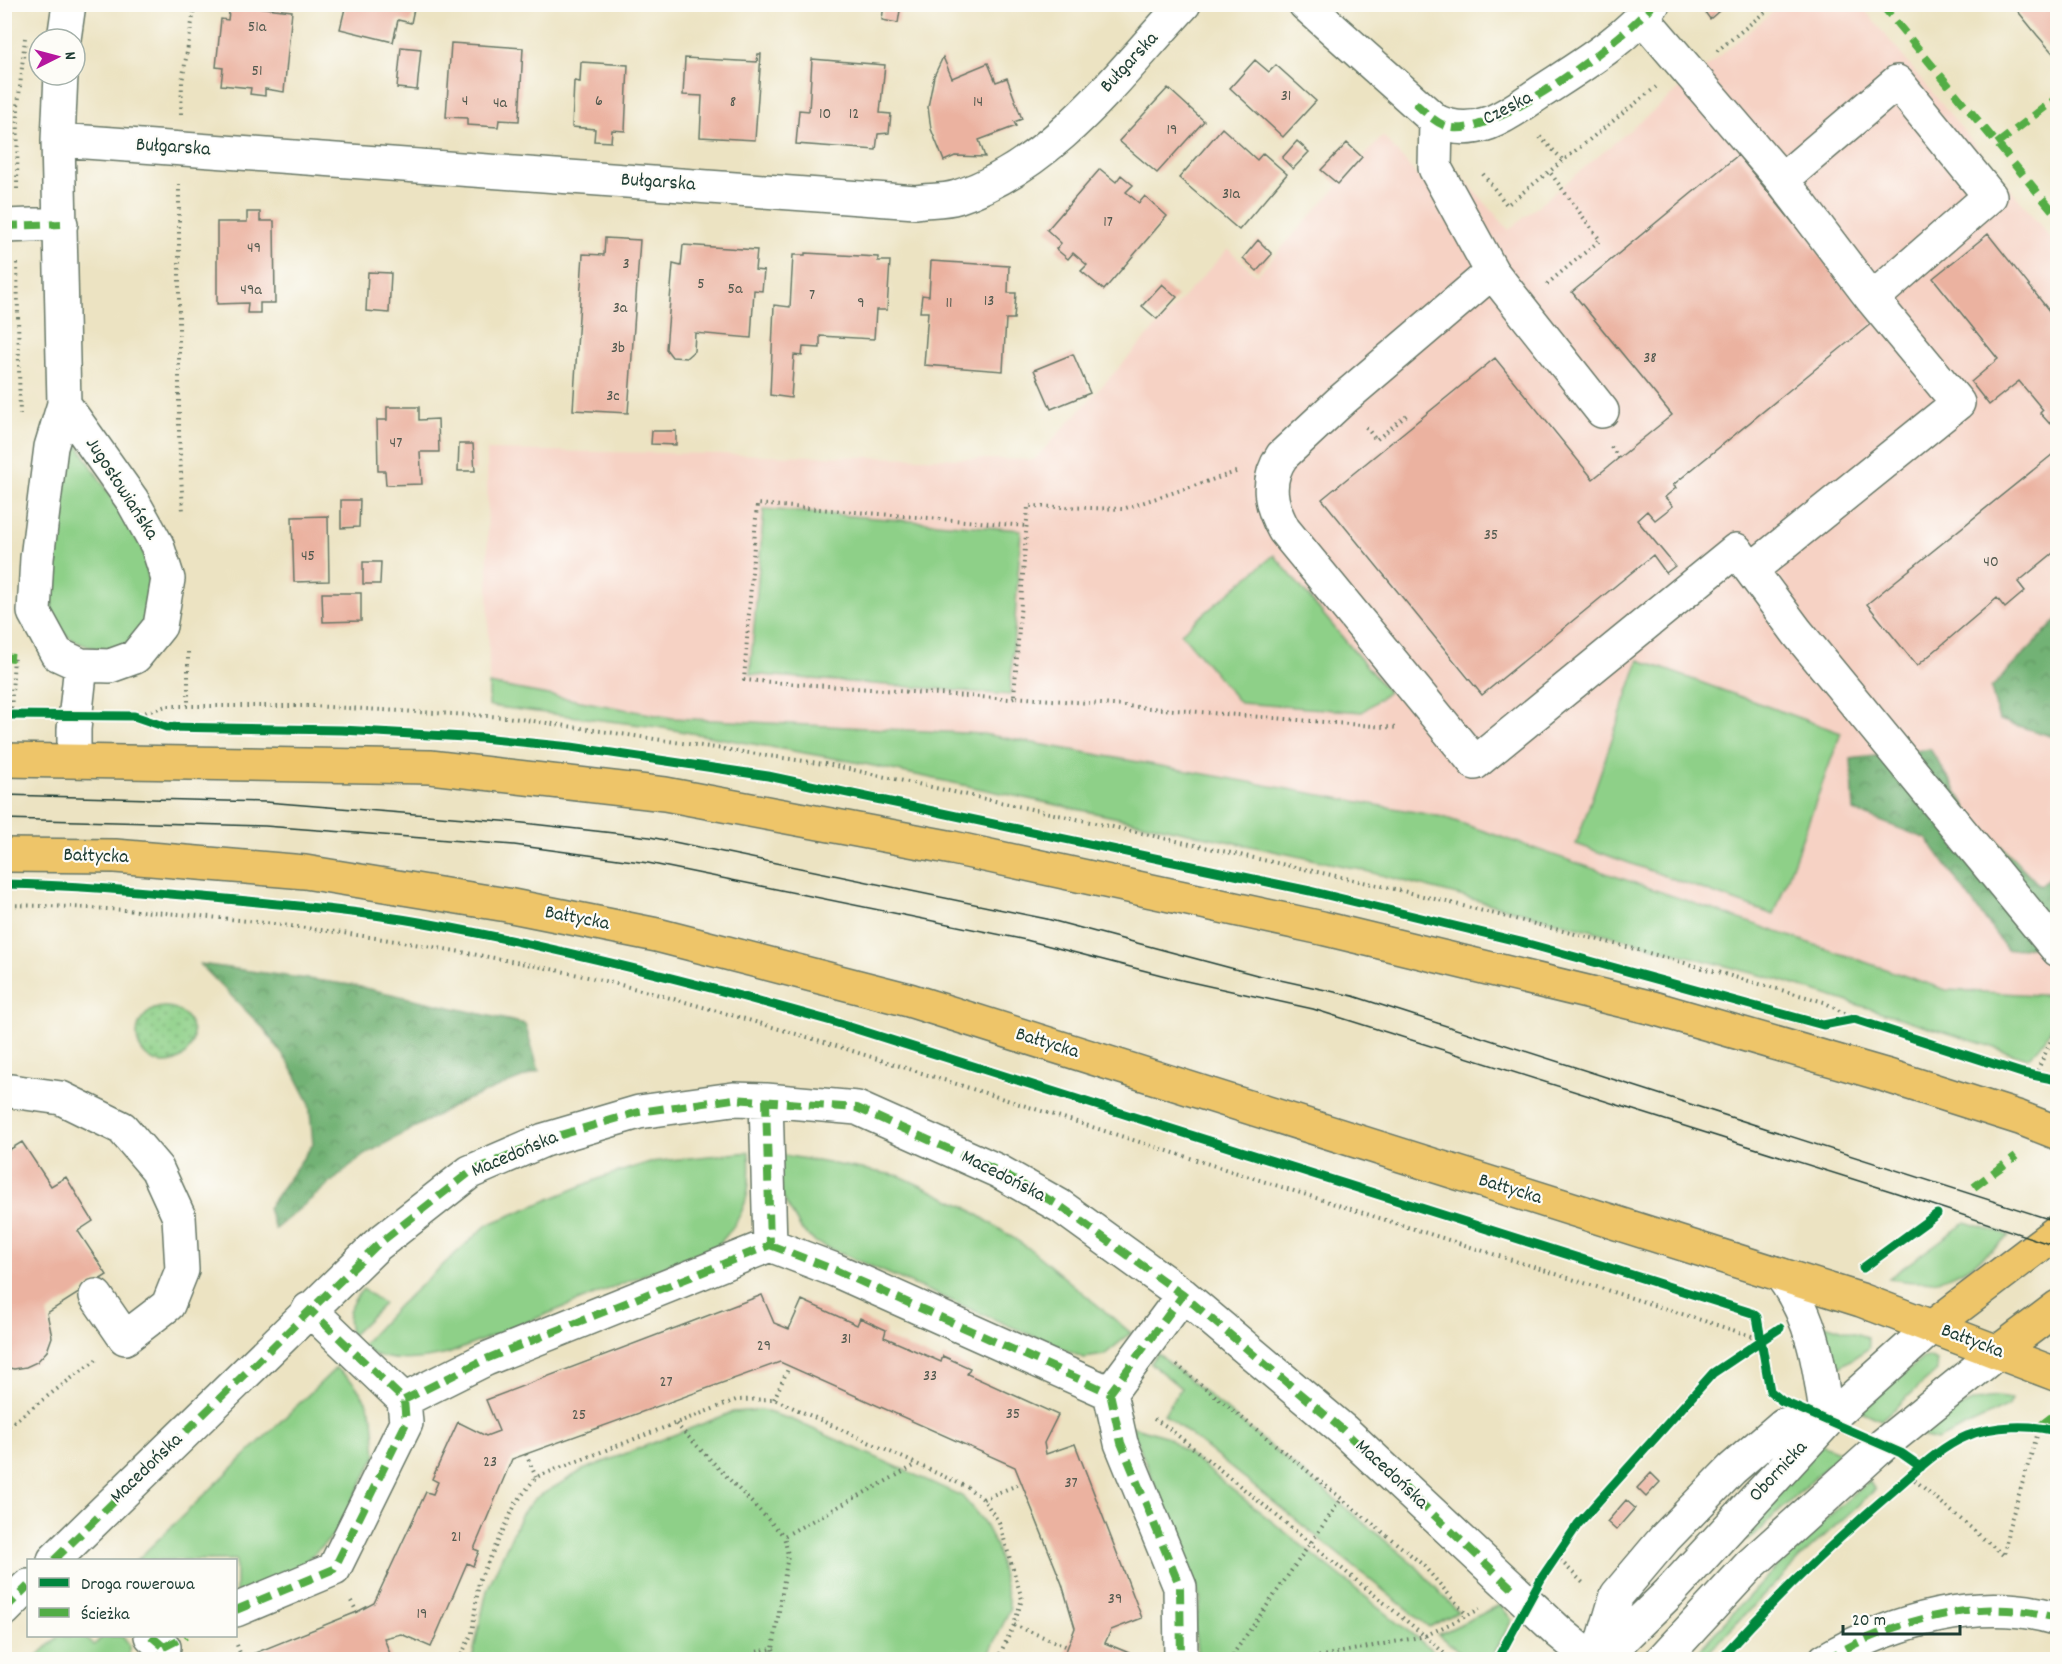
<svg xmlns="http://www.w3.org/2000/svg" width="2062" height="1664" font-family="Dekko,sans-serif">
  <defs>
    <pattern id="forest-crowns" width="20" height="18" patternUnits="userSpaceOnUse" patternTransform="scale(1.5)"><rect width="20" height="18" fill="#72b274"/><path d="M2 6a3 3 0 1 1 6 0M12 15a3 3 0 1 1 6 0" fill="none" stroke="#5d9260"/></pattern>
    <pattern id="garden-dots" width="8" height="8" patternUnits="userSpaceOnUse" patternTransform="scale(1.5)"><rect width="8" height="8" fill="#8ed088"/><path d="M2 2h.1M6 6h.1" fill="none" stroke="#73aa70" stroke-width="1.8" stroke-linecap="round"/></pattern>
  </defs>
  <rect width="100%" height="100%" fill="#fdfcf7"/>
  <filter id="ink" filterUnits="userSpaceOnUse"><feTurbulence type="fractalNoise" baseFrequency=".0167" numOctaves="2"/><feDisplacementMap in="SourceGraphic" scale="12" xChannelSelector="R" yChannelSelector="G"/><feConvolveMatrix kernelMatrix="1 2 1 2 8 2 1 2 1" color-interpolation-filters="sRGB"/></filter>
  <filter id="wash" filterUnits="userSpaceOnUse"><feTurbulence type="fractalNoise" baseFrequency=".008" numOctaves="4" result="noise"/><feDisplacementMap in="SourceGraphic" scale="24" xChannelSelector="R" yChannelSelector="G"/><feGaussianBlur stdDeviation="1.35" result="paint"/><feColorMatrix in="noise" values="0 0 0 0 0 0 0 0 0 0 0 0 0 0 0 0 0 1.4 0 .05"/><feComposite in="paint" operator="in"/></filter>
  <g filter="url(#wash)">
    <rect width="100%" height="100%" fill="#ece3c2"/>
    <path fill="#f6d2c4" d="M1781,5H1861L2057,246V996L1946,990L1443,817L983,734L672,718L489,684L487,450L1034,460L1228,249L1257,275L1383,136L1421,180L1446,158L1509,230Z"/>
    <path fill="#8ed088" stroke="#56865e" stroke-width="1.5" d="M65,437H73L140,543C152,571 157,633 121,646C95,656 56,638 50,611C46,595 51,573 52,556C57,517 61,477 65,437Z
      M764,509L1021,530L1010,695L750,674Z
      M1274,555L1388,692L1362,712L1240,703L1181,633Z
      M1639,660L1841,733L1774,915L1576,844Z
      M489,684L672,718L983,734L1443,817L1946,990L2057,996C2058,1020 2046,1044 2027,1058L1779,980L1358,869L855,762L657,727L489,706Z
      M749,1152C752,1192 746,1216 718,1245L448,1354C416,1361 389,1364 359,1348L399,1305L487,1225L603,1177L650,1162Z
      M778,1154L900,1176L966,1207L1030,1249L1131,1333L1104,1355L1084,1358L815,1242L801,1229L779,1191Z
      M1966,1222L2010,1236C1969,1268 1944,1292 1889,1278Z
      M363,1289L384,1304L351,1336C345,1316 349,1304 363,1289Z
      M1825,1324L1867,1337L1869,1348L1835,1370L1821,1328Z
      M1157,1353L1415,1565L1458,1612L1429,1627L1164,1414L1181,1388L1150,1363Z
      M1929,1357L1936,1361L1937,1371L1881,1420L1859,1410L1923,1358Z
      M336,1368L354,1383L366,1401L373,1418L376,1456L334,1535L293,1573L236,1594V1560H137Z
      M1998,1397L2011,1399L2009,1406L1937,1440L1921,1436C1945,1417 1966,1398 1998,1397Z
      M761,1410L793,1420L962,1496L983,1521L996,1546L1010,1609L987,1659H472L487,1590L521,1515L534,1499L583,1470L733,1412Z
      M1131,1426L1165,1436L1183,1450L1443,1659H1198L1194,1626L1201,1601Z
      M1821,1445L1841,1453L1749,1540H1742L1739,1537Z
      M1869,1481L1875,1490L1801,1557L1702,1659L1690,1660C1747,1597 1804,1535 1869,1481Z
      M1500,1605L1512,1620L1491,1659H1469L1438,1635Z
      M59,1636H83L94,1645L103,1636H122L129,1645V1659H34Z"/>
    <path fill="url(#forest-crowns)" stroke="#487854" stroke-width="1.5" d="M2057,620V738L1999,720L1991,688Z
      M1930,749L1970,813L2040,886L2057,869V943L2007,950L1927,839L1854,811L1851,759Z
      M200,964L351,985L525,1024L539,1071L459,1103L364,1155L275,1229L268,1208L313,1144L309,1102L290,1065L264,1029Z"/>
    <path fill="url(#garden-dots)" stroke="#56865e" stroke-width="1.5" d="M137 1035a28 28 0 1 1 56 0a28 28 0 1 1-56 0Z"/>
    <g id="blocks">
      <path fill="#ebb2a0" d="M230,4L292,11L284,92L265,89V96L250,94L251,88L221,85L223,68L216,67L221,19L228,20Z
        M346,4H415L411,23L398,20L393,42L340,29Z
        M884,4H901L898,23L882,20Z
        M1699,4H1727L1710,19Z
        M2012,4H2058V59L2037,35Z
        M451,43L523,48L519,121L499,120L498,127L467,125V118L446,117Z
        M401,47L421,49L417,90L397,88Z
        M758,54H761L755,140L700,137L702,96L683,95L685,58L757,62Z
        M943,57L952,78L988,63L996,82L1007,78L1022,119L1014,122L1016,126L979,140L985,157L955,156L944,161L931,129L928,107L934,76Z
        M812,59L885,65L880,113L891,114L889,133L878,134L876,150L796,144L799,110L809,111Z
        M1255,60L1269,72L1276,65L1316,101L1283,137L1230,88Z
        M581,62L628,65L625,131L612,130L611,142L594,141L595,129L572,127L574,81L580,82Z
        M1168,88L1204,121L1157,173L1119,141Z
        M1222,128L1257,160L1263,153L1287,174L1239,230L1179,178Z
        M1297,141L1309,152L1293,169L1282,158Z
        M1347,143L1362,157L1338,184L1321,170Z
        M1738,155L1873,322L1673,485L1676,488L1665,497L1673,506L1655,520L1647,511L1637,520L1675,566L1666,573L1653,555L1482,695L1322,499L1495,358L1593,479L1672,415L1572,292Z
        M1100,169L1116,182L1121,175L1133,185L1126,192L1139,203L1145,196L1167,216L1104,290L1081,271L1087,265L1073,253L1068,259L1056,249L1061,243L1047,230Z
        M247,212H260V221H274L275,303H260V313H247L248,303L217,304V222H247Z
        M1988,234L2058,322V428L2052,421L2049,423L2040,413L2043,410L2019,381L1989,405L1971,382L1998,359L1933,278Z
        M605,238L640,240L628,413L573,410L583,254L604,255Z
        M1258,240L1272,254L1257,271L1243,258Z
        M683,245L757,250L755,270L764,271L762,291L754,290L751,338L695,333L694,351L686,358L672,357L666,349L673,264L681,266Z
        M805,253L878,257V261H890L887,310H876L874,339L820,336V348L803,347L802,356L794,355L791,398L770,395L774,305L790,307L793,255H805Z
        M931,261L1009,266L1008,293H1016L1014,319H1006L1003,371L924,365L928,312H920L922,295L929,296Z
        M368,272L391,273L389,313L366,311Z
        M1162,284L1177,297L1157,319L1142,306Z
        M1073,354L1090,393L1051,409L1034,370Z
        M387,407H419V420L438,419L439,452H420L422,484L386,485L385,471H378L377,420H387Z
        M652,431H676V445L651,444Z
        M459,444H473L475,471H458Z
        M2058,450V549L2018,582L2025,591L2005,608L1997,598L1917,666L1867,604Z
        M341,500H360L359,527L341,528Z
        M328,516L329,581L294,582L292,517Z
        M363,562H381L380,584H363Z
        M322,593H361V621L323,622Z
        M22,1142L51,1186L66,1177L93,1221L78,1231L107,1275L47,1313L52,1337L47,1351L37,1362L26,1367L14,1369L4,1367V1153Z
        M762,1295L774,1323L789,1329L802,1300L857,1325L860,1318L886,1330L884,1337L941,1362L943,1356L970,1368L967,1374L1058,1415L1044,1443L1046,1454L1075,1444L1142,1618L1111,1630L1105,1643L1134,1655L1132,1659H1063L1075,1628L1062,1584L1015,1467L780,1362L512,1459L474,1549L479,1551L473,1566L467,1563L431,1647L401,1634L384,1638L392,1659H240L357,1612L374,1603L426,1492L433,1494L438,1482L432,1479L458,1422L486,1436L499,1431L486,1400Z
        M1651,1473L1660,1482L1646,1497L1637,1488Z
        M1626,1500L1635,1508L1616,1530L1607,1522Z"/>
    </g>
  </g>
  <g filter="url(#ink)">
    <use href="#blocks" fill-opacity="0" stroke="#677766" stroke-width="1.5"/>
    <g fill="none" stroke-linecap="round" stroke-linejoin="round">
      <g stroke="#677766" stroke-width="36">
        <path id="minor" d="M1305,4L1436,121C1453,129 1470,130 1489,123C1508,116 1524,103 1541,92C1579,67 1624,41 1653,4
          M1643,18L1782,180L1872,299L1958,403L1751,570
          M64,39L69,4
          M61,75L58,140L64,404L51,447L37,558L34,612L57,654L81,665L110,666L135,657L160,626L168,579L157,545L132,500L64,404
          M1436,121L1435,168L1492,272L1343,399L1282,456C1265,481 1270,505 1284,530L1475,763L1736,550L1797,632L2058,950
          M58,140L916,202C929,200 944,201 957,197C1053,166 1118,75 1184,4
          M1782,180L1897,82L1990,196L1872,299
          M4,226L61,224
          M1492,272L1602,411
          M74,760V729L81,665
          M4,1090L61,1098L122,1128L157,1169L179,1217L182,1270L168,1305L125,1338L96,1296
          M770,1245L835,1270L1110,1393L1183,1295
          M1781,1275C1814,1319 1820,1368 1827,1421
          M1110,1393L1121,1443L1180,1587L1181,1660
          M404,1400L486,1359L770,1245L766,1100
          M54,1560L377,1245L470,1172L544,1140L639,1112L733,1099L766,1100L857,1108L998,1171L1060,1206L1183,1295L1343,1430L1559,1632L1593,1660
          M4,1610L28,1586
          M236,1610L334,1569L406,1423L404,1400L309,1309
          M151,1636L164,1647L159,1660
          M1598,1659L1617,1595L1665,1538L1732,1469L1783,1425L1827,1421
          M1600,1660L1669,1593L1827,1421L1932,1327
          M1662,1660L1750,1565L1883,1445L1998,1352
          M1825,1660C1893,1620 1981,1595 2058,1619"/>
      </g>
      <g stroke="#677766" stroke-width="36">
        <path id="major" d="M4,760L430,767L665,794L953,848L1322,928L1653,1008L1885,1075L2020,1118L2058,1133
          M4,855L115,856L305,872L507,905L657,935L909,1000L1861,1300L2058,1375
          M1932,1327L2058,1231
          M1998,1352L2058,1307"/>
      </g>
      <path stroke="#677766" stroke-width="4" stroke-dasharray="1.5 4.5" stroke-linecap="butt" d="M1717,51L1775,4
        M181,114L182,82L195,4
        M1540,137L1562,159
        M1483,174L1507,205L1656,87
        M179,184V434L183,513
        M17,189L18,106L25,38
        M17,263L20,417
        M1547,284L1600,240L1549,171
        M1366,427L1376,440L1408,414
        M1611,447L1619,458
        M1236,472L1123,509L1028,506L1014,697L1398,728
        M188,652V706
        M1014,697L1009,699L744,680L757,504L1027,526
        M11,714L14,655
        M134,716L166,706H312L506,717L831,765L1395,889L1631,948L1824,1002L1854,1019
        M4,905C181,908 357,931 531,965C630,984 727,1014 824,1042L1761,1339
        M2035,1076L2058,1025
        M1177,1365L1422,1564L1467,1615
        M774,1399L789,1367
        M1154,1419L1166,1426L1425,1636L1480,1609
        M676,1424L784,1536
        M4,1429L97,1359
        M526,1454L536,1477
        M1910,1476L2004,1556L2008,1530L2040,1426
        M983,1499L1022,1483
        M1556,1556L1583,1583
        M351,1601L357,1612
        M1014,1625L1068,1647
        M237,1645L242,1658
        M773,1649L777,1660
        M459,1660L472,1633L479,1581L516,1503L536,1477L736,1400L774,1399L967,1487L983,1499L999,1522L1022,1599L1014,1625L997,1660
        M749,1660L755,1652L773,1649L788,1555L784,1536L916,1465
        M1229,1660L1342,1498
        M1301,1660L1425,1636L1452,1660"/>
      <use href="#minor" stroke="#fff" stroke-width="33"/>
      <use href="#major" stroke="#eec569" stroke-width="33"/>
      <path stroke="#1f3d34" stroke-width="1.5" d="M4,795L266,802L514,822L650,837L1047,919L1257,975L1353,996L2058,1222
        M4,819L265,826L514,845L648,863L1026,940L1177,979L1313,1009L1897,1193L2058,1247"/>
      <path stroke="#52ad45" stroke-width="8" stroke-dasharray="15 8" stroke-linecap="butt" d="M1881,4L2058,217
        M1415,103C1425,112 1438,126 1453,128C1497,135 1625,39 1653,4
        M1997,144L2058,97
        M4,226L61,224
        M4,657L14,658
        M1974,1187L2016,1156
        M770,1245L835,1270L1110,1393L1183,1295
        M1110,1393L1121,1443L1180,1587L1181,1660
        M404,1400L486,1359L770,1245L766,1100
        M2040,1426L2058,1412
        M54,1560L377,1245L470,1172L544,1140L639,1112L733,1099L857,1108L998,1171L1060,1206L1183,1295L1343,1430L1516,1592
        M4,1610L28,1586
        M236,1610L334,1569L406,1423L404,1400L309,1309
        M151,1636L164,1647L159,1660
        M164,1647L186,1636
        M1825,1660C1893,1620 1981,1595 2058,1619"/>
      <g stroke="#fdfcf7" stroke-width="13">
        <path id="cycleway" d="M4,715L134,716L166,727L342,730L482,738L571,747L768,776L1310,891L1521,942L1823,1025L1854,1019L2022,1073L2058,1080
          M4,884C71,885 138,891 204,897C278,904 352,910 425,923C562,948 697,983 831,1021L1752,1313L1757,1317L1770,1391L1782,1401L1901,1453L1921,1467
          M1863,1268L1937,1214
          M1497,1660L1541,1579L1578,1524L1713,1373L1780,1328
          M1719,1660C1774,1599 1832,1543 1894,1490C1916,1471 1940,1447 1967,1436C1993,1425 2032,1424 2058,1432"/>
      </g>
      <use href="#cycleway" stroke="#00873e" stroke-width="9"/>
    </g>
  </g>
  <g text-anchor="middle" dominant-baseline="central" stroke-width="4.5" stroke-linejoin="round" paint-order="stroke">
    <g font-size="16" fill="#525a4f">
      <text x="257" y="27">51a</text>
      <text x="257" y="71">51</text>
      <text x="1286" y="96">31</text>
      <text x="465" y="101">4</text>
      <text x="599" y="101">6</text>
      <text x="733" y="102">8</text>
      <text x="978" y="102">14</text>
      <text x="500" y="103">4a</text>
      <text x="825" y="114">10</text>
      <text x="854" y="114">12</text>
      <text x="1172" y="130">19</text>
      <text x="1231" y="194">31a</text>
      <text x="1108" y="222">17</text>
      <text x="254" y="248">49</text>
      <text x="626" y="264">3</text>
      <text x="701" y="284">5</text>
      <text x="735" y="289">5a</text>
      <text x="251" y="290">49a</text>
      <text x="812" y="295">7</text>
      <text x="989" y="301">13</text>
      <text x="861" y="303">9</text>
      <text x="949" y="303">11</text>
      <text x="620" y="308">3a</text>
      <text x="618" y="348">3b</text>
      <text x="1650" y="358">38</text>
      <text x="613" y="396">3c</text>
      <text x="396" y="443">47</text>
      <text x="1491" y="535">35</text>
      <text x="308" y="556">45</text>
      <text x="1991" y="562">40</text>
      <text x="846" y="1339">31</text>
      <text x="764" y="1346">29</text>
      <text x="930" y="1376">33</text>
      <text x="666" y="1382">27</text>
      <text x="1013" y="1414">35</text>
      <text x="579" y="1415">25</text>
      <text x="490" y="1462">23</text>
      <text x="1071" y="1483">37</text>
      <text x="456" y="1537">21</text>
      <text x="1115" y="1599">39</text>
      <text x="422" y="1614">19</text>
    </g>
    <g font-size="20" fill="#1f3d34" stroke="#fdfcf7">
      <text transform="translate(1130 63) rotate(-47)">Bułgarska</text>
      <text transform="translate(1508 109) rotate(-27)">Czeska</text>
      <text transform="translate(173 148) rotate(4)">Bułgarska</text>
      <text transform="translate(658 183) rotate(4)">Bułgarska</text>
      <text transform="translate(121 489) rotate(57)">Jugosłowiańska</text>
      <text transform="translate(96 857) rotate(2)">Bałtycka</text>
      <text transform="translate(577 919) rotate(11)">Bałtycka</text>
      <text transform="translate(1047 1044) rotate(17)">Bałtycka</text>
      <text transform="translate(515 1155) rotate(-23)">Macedońska</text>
      <text transform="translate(1003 1177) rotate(27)">Macedońska</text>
      <text transform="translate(1510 1190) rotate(17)">Bałtycka</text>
      <text transform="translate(1972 1342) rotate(21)">Bałtycka</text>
      <text transform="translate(147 1469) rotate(-44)">Macedońska</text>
      <text transform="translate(1779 1472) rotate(-47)">Obornicka</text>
      <text transform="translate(1391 1475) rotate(43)">Macedońska</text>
    </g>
  </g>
  <rect width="2062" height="1664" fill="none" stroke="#fdfcf7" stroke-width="24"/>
  <rect x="27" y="1559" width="210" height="78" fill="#fdfcf7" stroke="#a4b0a9" stroke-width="1.5"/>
  <rect x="39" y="1578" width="30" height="9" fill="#00873e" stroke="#a4b0a9" stroke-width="1.5"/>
  <text x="81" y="1589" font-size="18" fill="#1f3d34">Droga rowerowa</text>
  <rect x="39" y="1608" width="30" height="9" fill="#52ad45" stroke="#a4b0a9" stroke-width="1.5"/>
  <text x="81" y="1619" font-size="18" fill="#1f3d34">Ścieżka</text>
  <g transform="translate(57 57) rotate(84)"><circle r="28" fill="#fdfcf7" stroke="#a4b0a9" stroke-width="1.5"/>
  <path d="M0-4.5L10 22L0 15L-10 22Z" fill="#b5179e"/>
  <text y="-9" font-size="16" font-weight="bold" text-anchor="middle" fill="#1f3d34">N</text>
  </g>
  <path d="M1843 1625v9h117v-9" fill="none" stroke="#1f3d34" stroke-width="3"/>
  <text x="1852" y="1625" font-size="18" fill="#1f3d34" stroke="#fdfcf7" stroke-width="4.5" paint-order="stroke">20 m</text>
</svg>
